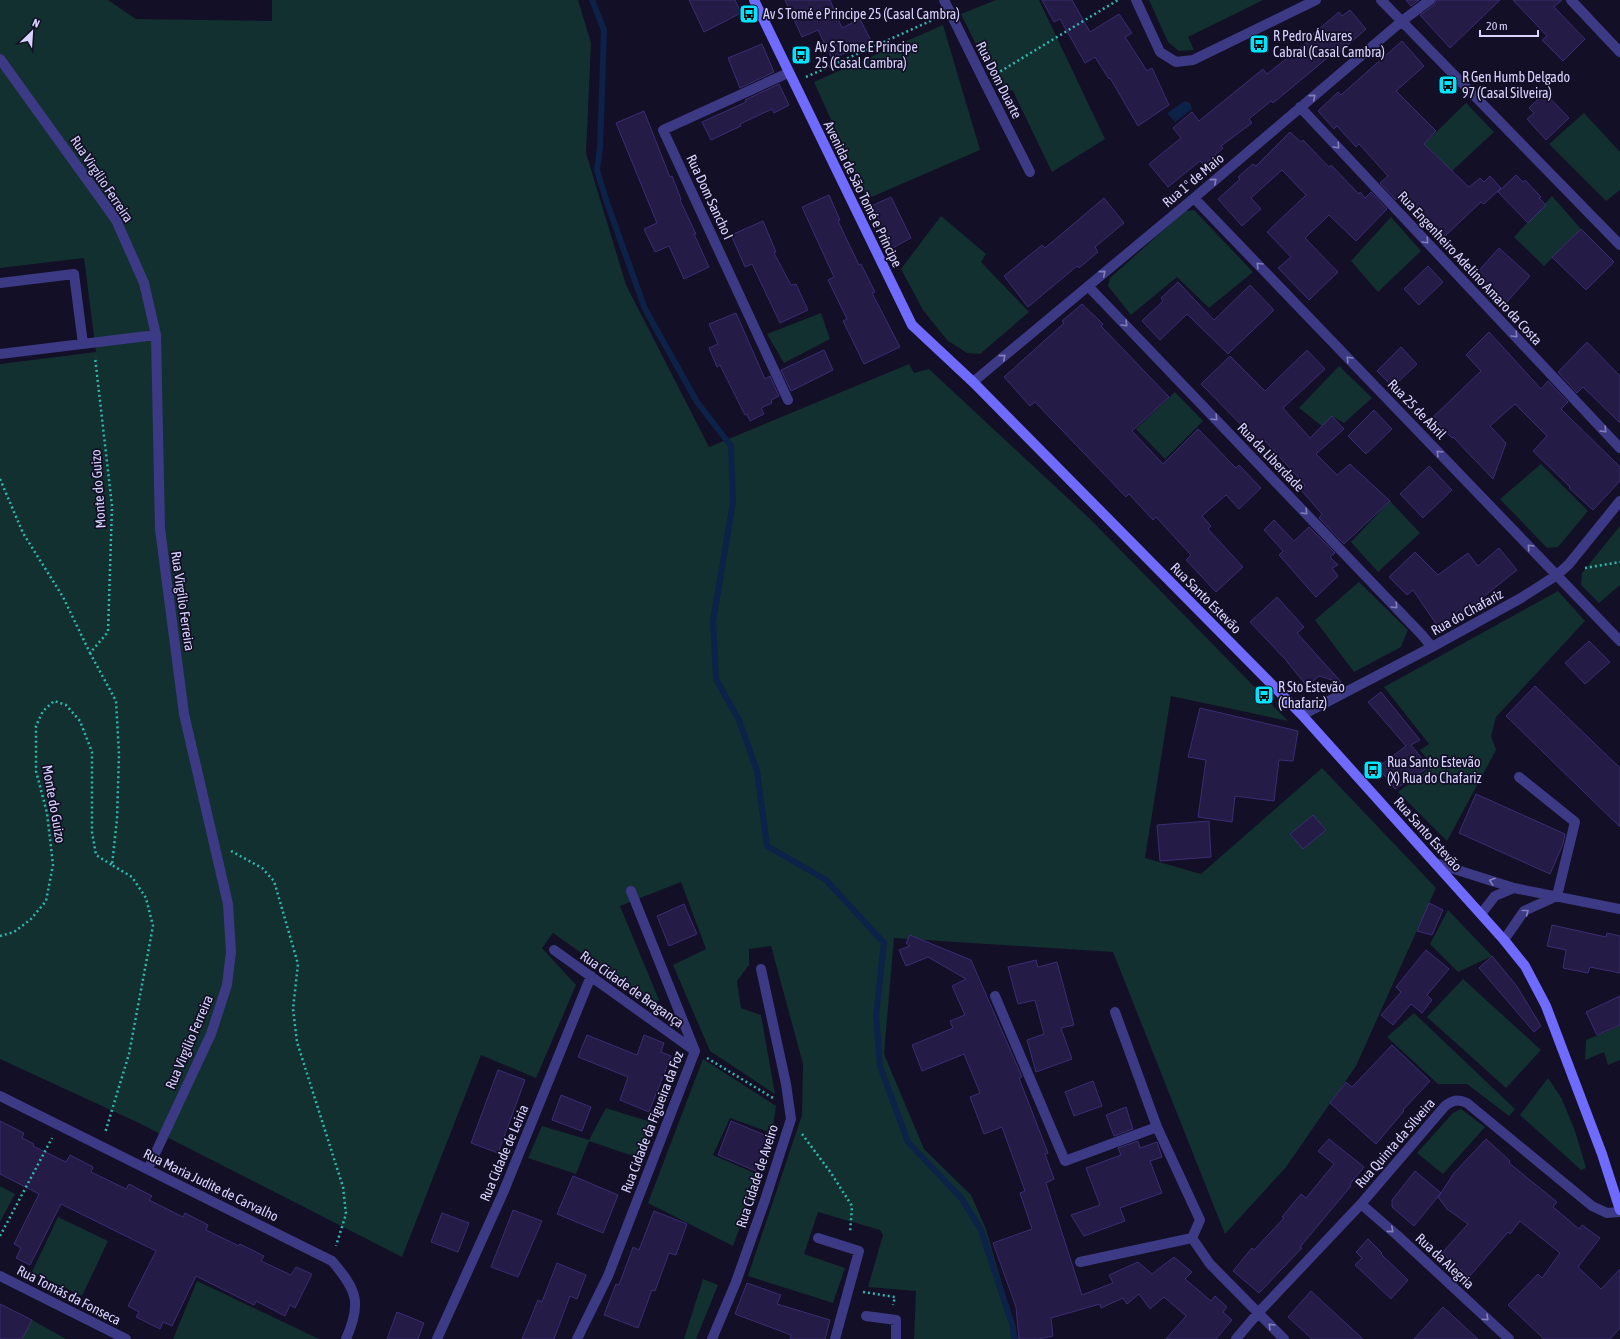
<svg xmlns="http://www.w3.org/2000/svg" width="1620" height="1339" font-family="'Asap Condensed',sans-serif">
  <rect width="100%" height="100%" fill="#130f26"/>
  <path fill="#12302f" d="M0,0H108L136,19L272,21V0H578L591,43L586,153L626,285L709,447L909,364L914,373L929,369L1090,519L1288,721L1171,696L1145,858L1201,874L1322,768L1436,888L1356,1066L1286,1167L1225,1234L1113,952L894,938L884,1054L924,1149L971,1195L986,1229L1018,1339H914L916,1291L868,1287L883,1235L880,1230L818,1212L804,1254L845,1268L833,1303L748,1276L802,1115L803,1064L771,946L749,949V965L737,981L741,1008L761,1015L775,1094L710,1051L673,965L706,949L681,882L620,906L659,1000L654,1004L553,933L542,948L576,985L536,1078L481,1055L402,1257L139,1123L0,1059V364L96,352L84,258L0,268Z
    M996,0H1039L1105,139L1052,172L1013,91L995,83L961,14Z
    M1149,0H1263L1188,37L1194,50L1179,51L1168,42Z
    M943,25L980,150L867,199L814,82Z
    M1466,103L1494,132L1452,171L1424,144Z
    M1584,113L1620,152V190L1606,201L1549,144Z
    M1552,196L1581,229L1544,266L1514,237Z
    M1194,210L1253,272L1209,308L1177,277L1131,315L1108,286L1110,278L1185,211Z
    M941,216L986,254L981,262L1029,312L980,354L967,353L947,340L923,310L901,269Z
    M1391,217L1421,251L1378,292L1351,261Z
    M821,313L830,339L784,363L767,334Z
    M1339,366L1372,398L1344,423L1332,416L1322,426L1299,408Z
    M1175,392L1203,421L1165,459L1136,429Z
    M1541,464L1588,511L1558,547L1547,548L1500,499Z
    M1390,501L1420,533L1378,572L1351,542Z
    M1620,526V585L1599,603L1581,585L1582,573Z
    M1359,582L1408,630L1401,647L1354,672L1315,620Z
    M1558,591L1585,621L1496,717L1491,736L1496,750L1447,841L1398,792L1433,766L1420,750L1429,744L1384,687Z
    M1448,910L1492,956L1458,972L1430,944Z
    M1463,979L1541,1050L1506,1088L1427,1017Z
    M1414,1013L1515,1109L1509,1116L1467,1084H1438L1387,1037Z
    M1620,1026V1060L1608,1065L1604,1052L1585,1060L1586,1040Z
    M703,1059L776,1106L772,1133L730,1118L713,1155L759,1175L733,1246L648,1203Z
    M1548,1078L1562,1099L1575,1131L1586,1168L1581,1170L1520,1115Z
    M606,1108L654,1123L642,1159L589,1141L576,1174L528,1158L542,1126L589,1140Z
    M1461,1109L1485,1127L1443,1174L1417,1153L1453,1113Z
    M0,1186L15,1194L0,1222Z
    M58,1217L108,1241L82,1296L32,1272Z
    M703,1279L718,1285L696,1339H684Z
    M197,1281L319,1339H173Z
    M32,1320L66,1339H22Z"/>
  <path fill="#0c2248" d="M1185,101L1190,103L1192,109L1175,122L1167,113Z"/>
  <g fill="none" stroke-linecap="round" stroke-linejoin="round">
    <path stroke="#0c2248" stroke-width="6" d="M592,0L604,30L600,148L597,170L606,200L645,309L697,402L731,446L733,502L713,621L716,679L739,720L757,771L767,846L826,880L884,943L876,1015L880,1066L908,1142L962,1199L981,1230L1013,1327L1014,1339"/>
  </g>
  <path fill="#241b47" stroke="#3b2d73" d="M689,0H735L741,13L704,32Z
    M785,0H830L842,28L860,19L871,41L832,59L818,30L802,37Z
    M1042,0H1072L1090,32L1119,14L1132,33L1125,37L1147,71L1152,68L1169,105L1138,126L1110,78L1109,79L1095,57L1085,63L1060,19L1054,22Z
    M1406,0H1419L1411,6Z
    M1436,0H1500L1450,48L1420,15L1434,5Z
    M1513,0H1562L1554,7L1585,39L1563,61L1542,40L1547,36Z
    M1350,10L1366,29L1333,58L1331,55L1273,103L1271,101L1249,119L1252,123L1221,146L1223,148L1204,165L1200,161L1168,187L1149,164L1181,138L1173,128L1192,112L1199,121L1263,69L1267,74L1315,36L1313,34L1339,12L1342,16Z
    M1402,41L1424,66L1396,91L1436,131L1424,144L1469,187L1480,178L1484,182L1490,176L1501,188L1484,204L1481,202L1444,237L1406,196L1400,201L1397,198L1396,200L1380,183L1388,176L1359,144L1356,147L1337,126L1334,129L1318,111L1338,92L1341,95Z
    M762,44L774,72L740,88L728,58Z
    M779,84L789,105L774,113L772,109L740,124L741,126L711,140L702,122L746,102L745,100Z
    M1545,93L1569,118L1546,140L1527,119L1534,113L1529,108Z
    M644,111L670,177L672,176L681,199L680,200L696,234H694L709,267L684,279L669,246L655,252L644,229L657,223L616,123Z
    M1290,132L1301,142L1303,140L1329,167L1331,165L1359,194L1360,192L1365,198L1371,192L1387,209L1356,241L1329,215L1305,238L1338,272L1309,300L1278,268L1291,257L1267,232L1306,195L1282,170L1251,198L1261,209L1242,226L1218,199L1240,179L1238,177L1253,164L1256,166Z
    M1516,175L1523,182L1525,180L1541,197L1539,198L1546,205L1528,223L1498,192Z
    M829,195L840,220L838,221L859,265L861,264L875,292L872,293L900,347L864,364L843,321L847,319L828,280L834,277L802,207Z
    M891,197L911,238L889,250L869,207Z
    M1104,198L1124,223L1095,247L1098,252L1079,268L1077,266L1028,307L1004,276L1042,245L1045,248Z
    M763,221L776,252L774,253L791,285L796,284L808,310L780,323L752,264L745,267L731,235Z
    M1581,229L1614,262L1586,290L1552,257Z
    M1499,248L1530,276L1506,303L1475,275Z
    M1428,266L1443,282L1419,305L1404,289Z
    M1178,282L1214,320L1250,285L1274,310L1228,354L1187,314L1160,340L1142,321L1163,301L1161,298Z
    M1082,304L1103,324L1101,326L1169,397L1132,431L1163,464L1198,429L1236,468L1239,465L1261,488L1239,509L1226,495L1202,516L1211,526L1208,529L1243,567L1216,592L1186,560L1191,555L1156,517L1153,520L1129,494L1126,497L1035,402L1030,406L1004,377L1064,323L1062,321Z
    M736,313L765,379L770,376L779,396L771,400L772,403L761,408L764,414L750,421L747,414L745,415L720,365L717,367L709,348L718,344L709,324Z
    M1489,332L1541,389L1548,381L1568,402L1561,409L1620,467V481L1593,510L1569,488L1570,487L1533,451L1547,436L1515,404L1490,426L1506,443L1493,479L1453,437L1452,438L1432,418L1481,371L1466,355Z
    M1587,342L1620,376V423L1583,387L1577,393L1558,372Z
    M1401,347L1417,364L1393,387L1377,371Z
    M824,350L833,370L791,391L781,370Z
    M1307,350L1325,369L1283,408L1310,438L1332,416L1344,429L1316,454L1337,475L1350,464L1390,501L1344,544L1319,518L1322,514L1300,489L1305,485L1264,440L1260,444L1201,384L1230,356L1265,391Z
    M1374,410L1392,429L1366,454L1348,436Z
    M1429,466L1452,490L1423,518L1400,494Z
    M1274,520L1294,541L1309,527L1335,553L1330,557L1338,565L1332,568L1338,576L1316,597L1279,555L1283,551L1264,530Z
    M1499,548L1517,570L1473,605L1474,607L1441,631L1413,590L1407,595L1389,577L1415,552L1438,575L1468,553L1478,566Z
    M1277,597L1304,627L1297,633L1342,683L1319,676L1307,686L1284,658L1250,622Z
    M1589,641L1610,662L1585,684L1565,663Z
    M1535,686L1620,768V827L1506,716Z
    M1381,692L1420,740L1411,745L1429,767L1395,789L1378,767L1406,746L1368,702Z
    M1200,708L1298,731L1293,761L1279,760L1274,801L1235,796L1232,822L1198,817L1206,760L1188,757Z
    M1476,794L1565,834L1563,844L1550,874L1459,833Z
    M1313,815L1326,830L1303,849L1290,834Z
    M1209,821L1211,857L1160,861L1157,825Z
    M1429,903L1443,910L1432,935L1417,931Z
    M684,904L697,934L669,946L657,916Z
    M1552,925L1606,937L1607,933L1620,936V973L1590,967L1588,973L1563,968L1566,950L1547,946Z
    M910,935L971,960L1022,1077L1019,1078L1048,1153L1045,1154L1054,1179L1046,1183L1082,1295L1113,1283L1109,1275L1138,1262L1152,1274L1174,1257L1192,1272L1185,1279L1211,1301L1215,1296L1227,1307L1223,1312L1232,1320L1216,1339H1166L1186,1316L1164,1297L1150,1309L1139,1294L1127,1304L1123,1298L1101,1308L1100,1304L1051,1318L1053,1336L1038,1339H1019L1016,1307L993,1243L1032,1229L1020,1193L1025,1191L1002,1127L984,1134L970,1097L980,1093L964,1054L922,1071L912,1045L953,1028L950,1021L965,1015L952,986L966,979L928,957L906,966L899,950L910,946L906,943Z
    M1426,950L1449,969L1427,995L1432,1000L1422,1013L1411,1004L1393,1025L1381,1015L1401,992L1396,987Z
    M1492,956L1516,985L1541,1026L1534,1032L1479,968Z
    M1036,960L1038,967L1057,962L1074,1025L1061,1028L1072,1059L1036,1072L1027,1040L1044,1034L1035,1000L1018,1004L1008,967Z
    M1620,996V1025L1597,1035L1586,1012Z
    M587,1035L637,1055L644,1035L664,1043L661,1052L671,1056L649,1112L620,1100L628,1077L578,1057Z
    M1392,1045L1430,1081L1403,1110L1404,1111L1376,1144L1330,1103L1346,1082L1352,1087Z
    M498,1070L525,1080L498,1153L471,1143Z
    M1093,1081L1102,1106L1074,1116L1065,1092Z
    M561,1095L591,1107L582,1131L552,1120Z
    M1126,1107L1133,1129L1114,1136L1106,1115Z
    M0,1121L24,1133L22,1138L34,1144L33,1146L66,1162L70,1155L93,1167L91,1172L126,1189L129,1184L152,1196L149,1200L183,1217L185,1213L208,1225L206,1230L239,1246L240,1244L264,1256L261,1261L291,1275L296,1267L312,1274L295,1308L290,1305L285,1316L256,1301L254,1305L196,1276L172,1326L163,1322L160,1329L136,1317L139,1312L128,1306L156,1251L61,1204L30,1265L16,1258L21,1248L14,1244L39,1194L0,1174Z
    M731,1121L772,1138L758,1172L718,1155Z
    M1329,1139L1364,1167L1350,1184L1351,1186L1300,1247L1302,1248L1259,1293L1233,1271L1252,1248L1254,1250L1284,1218L1282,1217L1301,1194L1306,1198L1334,1164L1318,1151Z
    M1486,1139L1510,1161L1509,1163L1557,1202L1553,1207L1579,1229L1582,1225L1600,1238L1578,1267L1601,1289L1620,1269V1328L1610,1339H1544L1508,1305L1538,1274L1542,1278L1560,1253L1520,1221L1510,1234L1508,1232L1469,1277L1442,1253L1468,1224L1447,1209L1438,1197L1441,1193L1414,1226L1392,1207V1200L1415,1171L1441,1193L1454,1173Z
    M1138,1141L1140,1148L1157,1142L1162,1157L1150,1161L1162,1193L1120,1208L1125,1221L1084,1236L1071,1215L1100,1205L1086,1168L1121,1155L1118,1148Z
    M573,1176L618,1195L603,1233L557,1214Z
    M513,1210L542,1221L518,1277L491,1267Z
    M654,1211L687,1224L676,1255L669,1253L655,1291L652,1290L638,1328L604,1315L616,1284L619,1285L633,1247L639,1250Z
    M442,1213L469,1223L458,1252L431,1242Z
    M1368,1239L1382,1253L1381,1254L1408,1280L1391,1299L1355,1265L1362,1258L1356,1252Z
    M557,1263L586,1275L577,1299L570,1296L554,1339H522L538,1300L542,1302Z
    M747,1283L781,1295L777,1304L830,1320L825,1339H790L791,1335L735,1314Z
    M1311,1291L1363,1339H1312L1288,1317Z
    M0,1304L32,1320L22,1339H0Z
    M1443,1307L1478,1339H1414Z
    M397,1312L424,1323L418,1339H387Z"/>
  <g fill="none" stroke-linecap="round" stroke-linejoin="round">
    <path stroke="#2fb8b0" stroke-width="2.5" stroke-dasharray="2 3" stroke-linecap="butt" d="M996,74L1118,0
      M806,77L937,18
      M0,479L23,533L63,597L90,653L108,632L112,506L95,357
      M1585,568L1620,562
      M90,653L116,701L119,754L117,819L112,865L132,877L146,898L153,926L129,1054L105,1133
      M231,851L262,868L274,881L298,964L293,1009L297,1042L343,1187L346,1214L336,1246
      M0,936L14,932L31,919L46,901L53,865L47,813L36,771V726L43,711L54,701L66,705L80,721L92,752V832L96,855L112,865
      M707,1058L773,1098
      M802,1134L831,1173L852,1206L850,1233
      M0,1236L52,1138
      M863,1292L895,1297L893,1305"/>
    <path stroke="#3d3a85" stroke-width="10" d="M995,996L1065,1161L1157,1127L1200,1220L1192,1238L1080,1262
      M1115,1012L1157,1127"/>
    <path stroke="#3d3a85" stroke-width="10" d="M944,0L984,81L1030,172
      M1136,0L1160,52L1176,62L1193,60L1316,0
      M1381,0L1620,245
      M1571,0L1620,52
      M0,59L116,220L144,283L156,335L160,529L184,714L228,904L231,952L227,985L211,1034L148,1169
      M788,73L663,130L788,400
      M1300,107L1620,448
      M1194,198L1620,641
      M0,283L74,274L83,344
      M1088,286L1422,635L1432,647
      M0,354L156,335
      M973,382L1194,198L1402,21L1430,0
      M1302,715L1432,647L1521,598L1557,575L1569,564L1620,501
      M1519,777L1575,822L1557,896
      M1435,863L1514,888L1620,909
      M1481,914L1495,896L1514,888
      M1504,940L1524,911L1557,896
      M554,950L695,1051
      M0,1096L332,1261C357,1290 362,1303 346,1339
      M1361,1204L1398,1236L1509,1339
      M818,1238L859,1251L835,1339
      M1192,1238L1210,1264L1284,1339
      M0,1276L126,1339
      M866,1316L896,1320V1339
      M437,1339L503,1193L591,976
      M577,1339L608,1276L695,1051L631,891
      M712,1339L736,1282L765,1200L791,1119L786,1084L761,969
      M1236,1339L1258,1313L1361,1204L1445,1106C1453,1100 1458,1099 1467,1103L1592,1206L1607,1213L1620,1212"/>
    <path stroke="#6f6bff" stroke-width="10" d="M754,0L912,325L973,382L1302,715L1504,940L1525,966L1546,1006L1602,1154L1620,1210"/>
  </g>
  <defs><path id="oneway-chevron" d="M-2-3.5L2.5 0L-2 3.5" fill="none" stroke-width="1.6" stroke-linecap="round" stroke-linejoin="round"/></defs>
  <g stroke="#837fbc">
    <use href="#oneway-chevron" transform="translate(1313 97) rotate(-40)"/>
    <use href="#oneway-chevron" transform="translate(1337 146) rotate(47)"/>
    <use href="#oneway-chevron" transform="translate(1214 181) rotate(-40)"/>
    <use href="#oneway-chevron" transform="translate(1426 241) rotate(47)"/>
    <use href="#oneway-chevron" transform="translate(1259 265) rotate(-134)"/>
    <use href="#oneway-chevron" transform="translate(1103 273) rotate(-40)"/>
    <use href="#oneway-chevron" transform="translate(1125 324) rotate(46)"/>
    <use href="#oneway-chevron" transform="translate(1515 335) rotate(47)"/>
    <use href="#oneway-chevron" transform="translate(1003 357) rotate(-40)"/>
    <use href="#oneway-chevron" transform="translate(1349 359) rotate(-134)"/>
    <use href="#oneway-chevron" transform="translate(1215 418) rotate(46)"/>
    <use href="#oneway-chevron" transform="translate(1604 430) rotate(47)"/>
    <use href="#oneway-chevron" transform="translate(1439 453) rotate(-134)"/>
    <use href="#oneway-chevron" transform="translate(1305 512) rotate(46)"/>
    <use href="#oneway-chevron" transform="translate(1530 547) rotate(-134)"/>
    <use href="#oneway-chevron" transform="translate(1395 606) rotate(46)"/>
    <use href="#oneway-chevron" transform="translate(1492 881) rotate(-162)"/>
    <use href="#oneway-chevron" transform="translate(1526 912) rotate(-38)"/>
    <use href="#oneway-chevron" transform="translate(1391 1230) rotate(41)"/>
    <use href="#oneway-chevron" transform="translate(1486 1318) rotate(43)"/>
    <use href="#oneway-chevron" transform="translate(1271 1326) rotate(-135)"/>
  </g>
  <defs>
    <g id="bus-square" transform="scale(1)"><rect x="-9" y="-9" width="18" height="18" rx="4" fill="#00e5ff" stroke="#130f26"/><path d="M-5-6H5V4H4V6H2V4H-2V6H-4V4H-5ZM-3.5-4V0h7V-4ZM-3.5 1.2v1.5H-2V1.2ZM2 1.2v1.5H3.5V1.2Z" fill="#111"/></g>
  </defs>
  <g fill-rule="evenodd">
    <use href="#bus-square" x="749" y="14"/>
    <use href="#bus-square" x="1259" y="44"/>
    <use href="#bus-square" x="801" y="55"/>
    <use href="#bus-square" x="1448" y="85"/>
    <use href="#bus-square" x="1264" y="695"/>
    <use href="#bus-square" x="1373" y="770"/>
  </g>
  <g text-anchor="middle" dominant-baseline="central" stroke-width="3.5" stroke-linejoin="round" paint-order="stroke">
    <g font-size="14" fill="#d9d4ff" stroke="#130f26" text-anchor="start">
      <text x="763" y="14">Av S Tomé e Principe 25 (Casal Cambra)</text>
      <text x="1273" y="36">R Pedro Álvares<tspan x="1273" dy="16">Cabral (Casal Cambra)</tspan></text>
      <text x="815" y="47">Av S Tome E Principe<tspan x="815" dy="16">25 (Casal Cambra)</tspan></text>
      <text x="1462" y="77">R Gen Humb Delgado<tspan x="1462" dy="16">97 (Casal Silveira)</tspan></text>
      <text x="1278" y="687">R Sto Estevão<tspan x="1278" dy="16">(Chafariz)</tspan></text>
      <text x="1387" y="762">Rua Santo Estevão<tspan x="1387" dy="16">(X) Rua do Chafariz</tspan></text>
    </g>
    <g font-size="14" fill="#d9d4ff" stroke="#130f26">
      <text transform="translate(999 80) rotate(63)">Rua Dom Duarte</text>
      <text transform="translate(102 179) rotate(56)">Rua Virgílio Ferreira</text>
      <text transform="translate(1193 180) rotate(-40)">Rua 1º de Maio</text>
      <text transform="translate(863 194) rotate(64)">Avenida de São Tomé e Príncipe</text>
      <text transform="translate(710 197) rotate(65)">Rua Dom Sancho I</text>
      <text transform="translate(1470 268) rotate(47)">Rua Engenheiro Adelino Amaro da Costa</text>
      <text transform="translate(1417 409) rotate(46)">Rua 25 de Abril</text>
      <text transform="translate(1271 457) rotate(46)">Rua da Liberdade</text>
      <text transform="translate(98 489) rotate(-94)">Monte do Guizo</text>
      <text transform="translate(1206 598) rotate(45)">Rua Santo Estevão</text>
      <text transform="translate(183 601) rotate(82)">Rua Virgílio Ferreira</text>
      <text transform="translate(1467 612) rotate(-29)">Rua do Chafariz</text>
      <text transform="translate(54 804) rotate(80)">Monte do Guizo</text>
      <text transform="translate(1428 834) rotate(48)">Rua Santo Estevão</text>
      <text transform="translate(632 989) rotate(35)">Rua Cidade de Bragança</text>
      <text transform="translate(189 1042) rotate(-67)">Rua Virgílio Ferreira</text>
      <text transform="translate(652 1122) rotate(-69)">Rua Cidade da Figueira da Foz</text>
      <text transform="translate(1395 1143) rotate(-49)">Rua Quinta da Silveira</text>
      <text transform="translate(504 1153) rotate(-67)">Rua Cidade de Leiria</text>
      <text transform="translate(757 1176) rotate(-72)">Rua Cidade de Aveiro</text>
      <text transform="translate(211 1185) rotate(26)">Rua Maria Judite de Carvalho</text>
      <text transform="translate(1445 1261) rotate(43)">Rua da Alegria</text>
      <text transform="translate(69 1295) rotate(27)">Rua Tomás da Fonseca</text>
    </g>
  </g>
  <g transform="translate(32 32) rotate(25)" stroke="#130f26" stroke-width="3" paint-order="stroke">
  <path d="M0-3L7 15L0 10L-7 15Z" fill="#d9d4ff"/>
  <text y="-6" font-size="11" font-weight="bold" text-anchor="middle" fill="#d9d4ff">N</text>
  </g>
  <path d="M1480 30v6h58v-6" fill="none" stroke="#d9d4ff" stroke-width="2"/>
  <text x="1486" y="30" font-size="12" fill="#d9d4ff" stroke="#130f26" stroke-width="3" paint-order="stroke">20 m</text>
</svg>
